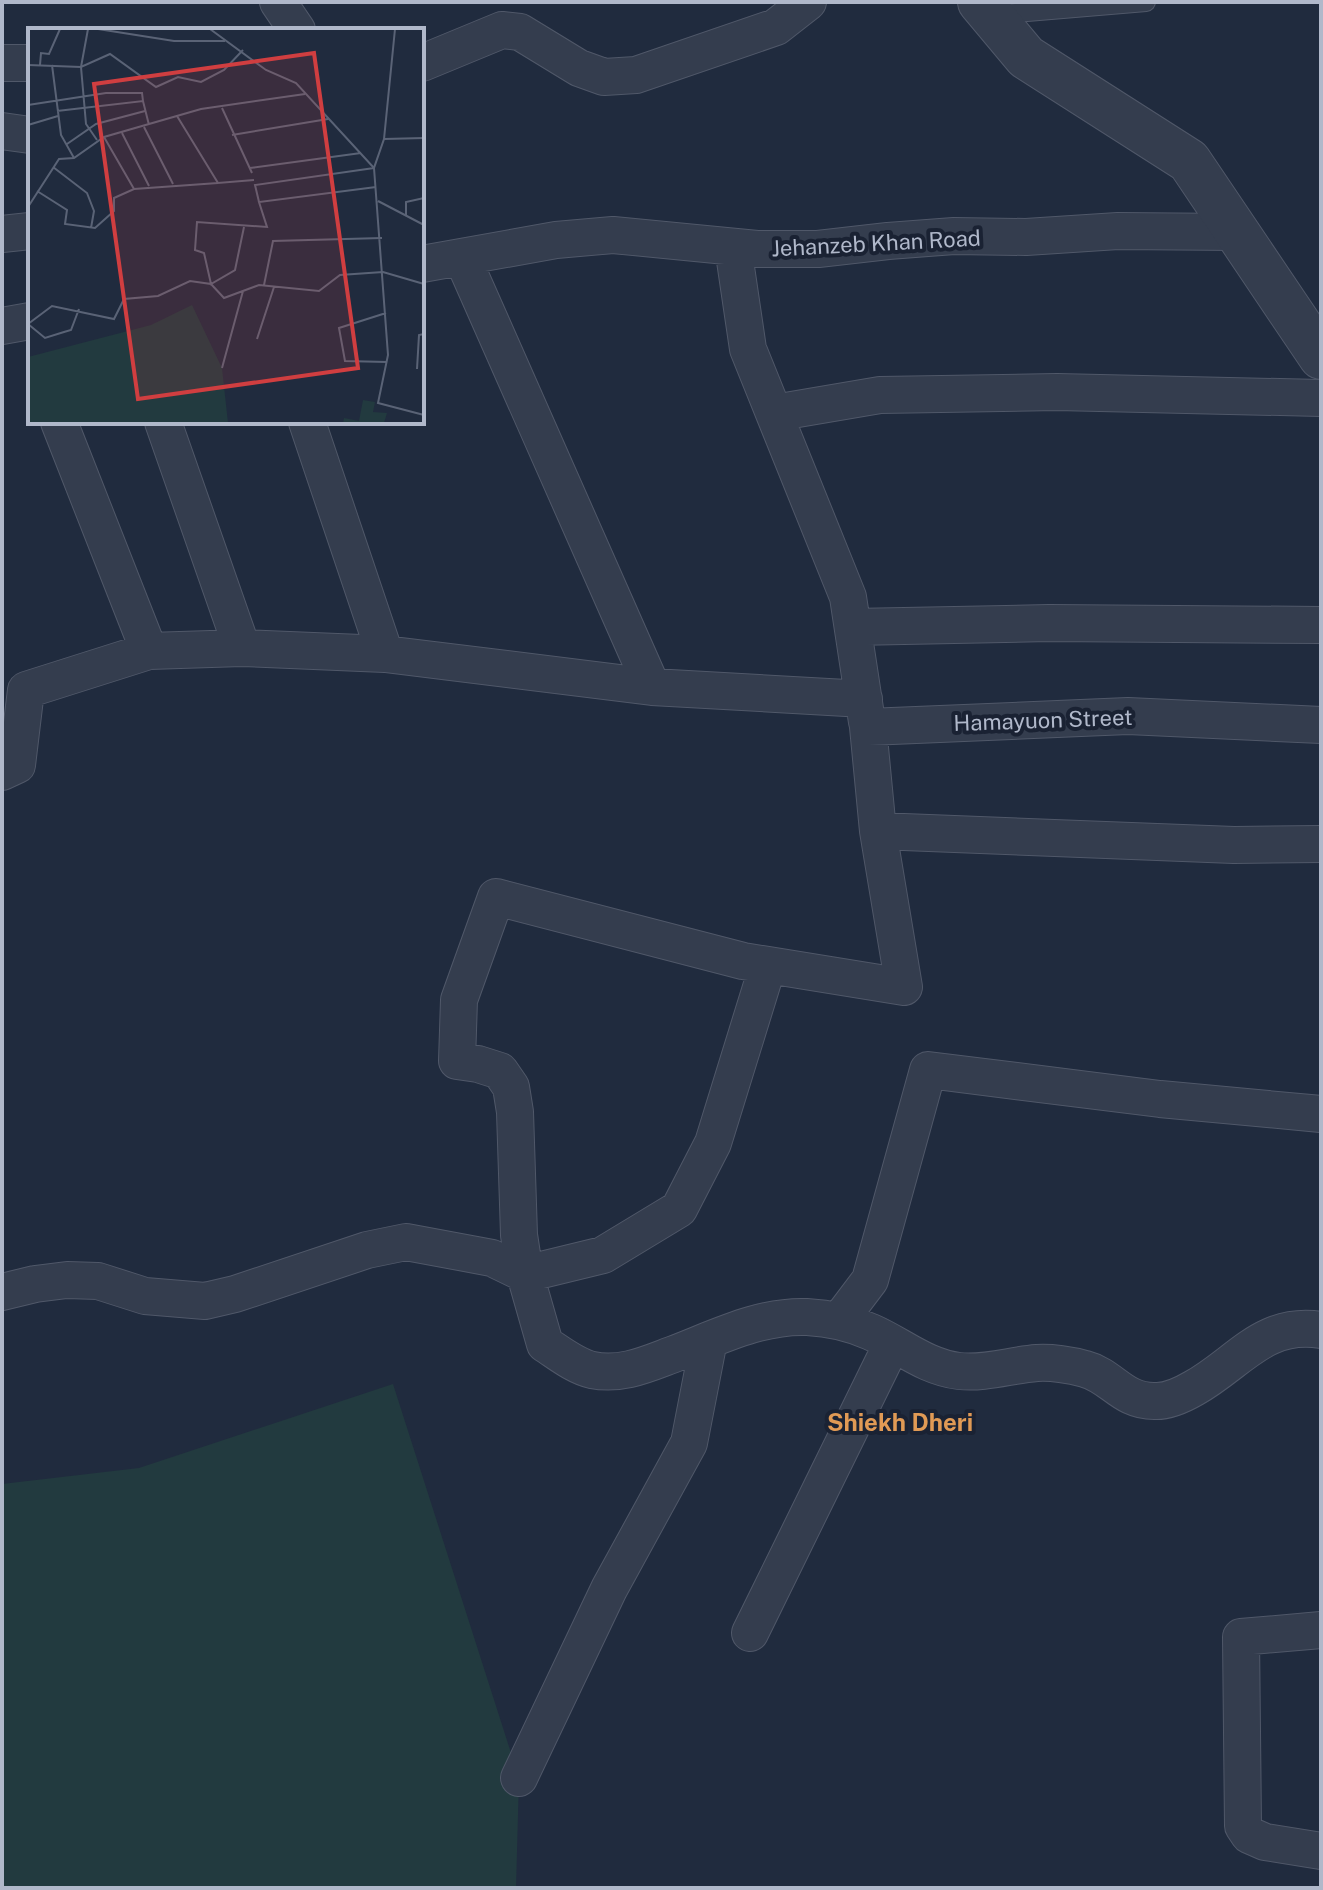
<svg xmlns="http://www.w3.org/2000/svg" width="1323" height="1890" font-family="'Public Sans',sans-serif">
  <rect width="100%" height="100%" fill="#202b3e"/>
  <path fill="#223a3f" d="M393,1384L519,1778L516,1888H2V1484L139,1468Z"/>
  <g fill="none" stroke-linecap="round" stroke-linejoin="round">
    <g stroke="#505869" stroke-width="20">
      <path id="service" d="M993,15L1146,2"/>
    </g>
    <g stroke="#505869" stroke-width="38">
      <path id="minor" d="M278,2L297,30
        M2,63H30
        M422,63L502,30L520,32L579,68L604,77L636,75L776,27L808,2
        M2,131L30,135
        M2,234L30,231
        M733,247L748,349L848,597L867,722
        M462,257L652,687L864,699
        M422,264L556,240L613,235L757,249H818L888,241L954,236L1026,237L1118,231L1237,232
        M2,326L30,321
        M774,413L880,395L1057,392L1321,398
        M59,422L149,651
        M163,422L242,648
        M307,422L385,654
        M853,627L1049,623L1321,625
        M2,772L17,765L26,690L149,651L242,648L385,654L652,687
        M878,831L868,727L1128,716L1321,725
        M768,965L713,1143L679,1209L603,1255L525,1274L519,1235L515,1112L511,1087L500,1071L478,1064L457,1061L459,1000L496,897L743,961L904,987L878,831L1234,845L1321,844
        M2,1292L35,1284L67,1280L98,1281L145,1296L205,1301L235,1294L367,1250L406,1242L492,1258L525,1274L545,1344C559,1353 575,1366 592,1370C622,1376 647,1364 674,1354C716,1338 761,1315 807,1317C828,1318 851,1323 871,1332C901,1345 925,1367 959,1371C985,1374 1011,1365 1037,1363C1051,1362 1071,1365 1085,1369C1112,1376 1122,1401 1154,1401C1168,1402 1182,1395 1194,1388C1239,1363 1263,1321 1321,1330
        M839,1321L870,1280L928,1070L1160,1099L1321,1114
        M1321,1630L1241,1637L1243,1826L1249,1835L1265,1842L1321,1851
        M750,1633L892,1344
        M519,1778L609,1589L689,1443L709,1340"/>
    </g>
    <g stroke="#505869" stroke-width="46">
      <path id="tertiary" d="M980,2L1026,57L1189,161L1321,357"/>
    </g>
    <use href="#service" stroke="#343d4e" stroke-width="18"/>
    <use href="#minor" stroke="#343d4e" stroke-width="36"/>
    <use href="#tertiary" stroke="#343d4e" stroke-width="44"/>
  </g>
  <g text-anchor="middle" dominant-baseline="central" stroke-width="8" stroke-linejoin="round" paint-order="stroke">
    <g font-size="22" fill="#b0b8ca" stroke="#1a2233">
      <text transform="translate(876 243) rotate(-3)">Jehanzeb Khan Road</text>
      <text transform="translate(1043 720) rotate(-2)">Hamayuon Street</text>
    </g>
    <g font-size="24" font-weight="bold" fill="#e09a55" stroke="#1a2233">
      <text x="900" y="1422">Shiekh Dheri</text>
    </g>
  </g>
  <g transform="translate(28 28)">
    <rect width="396" height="396" fill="#202b3e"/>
    <path d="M164,277L194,340L200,395H0V329L123,297ZM335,372L347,374L345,384L359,385L356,395H315L316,390L331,393Z" fill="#223a3f"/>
    <path fill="none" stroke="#5a6376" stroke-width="2" d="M60,1L53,39L58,96L69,112M70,1L146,13H197M182,1L238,42L268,55L346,140M367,1L356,111L346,140L360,327L350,375L396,387M0,37L53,39L82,26L128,59L150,49L173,54L196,42L215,22M12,37L13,25L21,26L32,1M24,37L33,107L46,130M0,77L78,65H114L115,73M194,80L224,145M29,83L115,73L121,97M149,88L190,155L226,152M0,97L30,88M116,99L145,156M94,105L121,158M204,107L300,91M76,109L106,161M356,111L396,110M39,116L68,96L117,83M25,139L59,165L66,183L63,200M222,140L333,125M9,163L39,182L37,196L67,200L86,183V170L106,161L190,155M350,173L396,197M231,174L227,157L346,140M0,179L31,131L46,130L76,109L173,81L277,66M378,187V174L396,170M216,199L207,242L183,256L176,225L167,222L169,194L239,199L231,174L348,159M236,257L245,213L354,210M358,285L311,300L317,333L359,334M0,296L24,278L86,291L96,271L130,268L162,253L183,256L196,270L231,257L291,263L312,247L355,244L396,256M0,296L17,310L36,304L43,302L51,281M229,311L246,259M194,340L215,263M389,341L391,307L396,306"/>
    <path fill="#d03e40" fill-opacity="0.15" stroke="#d03e40" stroke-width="4" d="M286,25L330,340L110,371L66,56Z"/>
    <rect width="396" height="396" fill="none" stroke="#b0b8ca" stroke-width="4"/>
  </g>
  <rect width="1323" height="1890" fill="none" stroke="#b0b8ca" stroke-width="8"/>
</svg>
